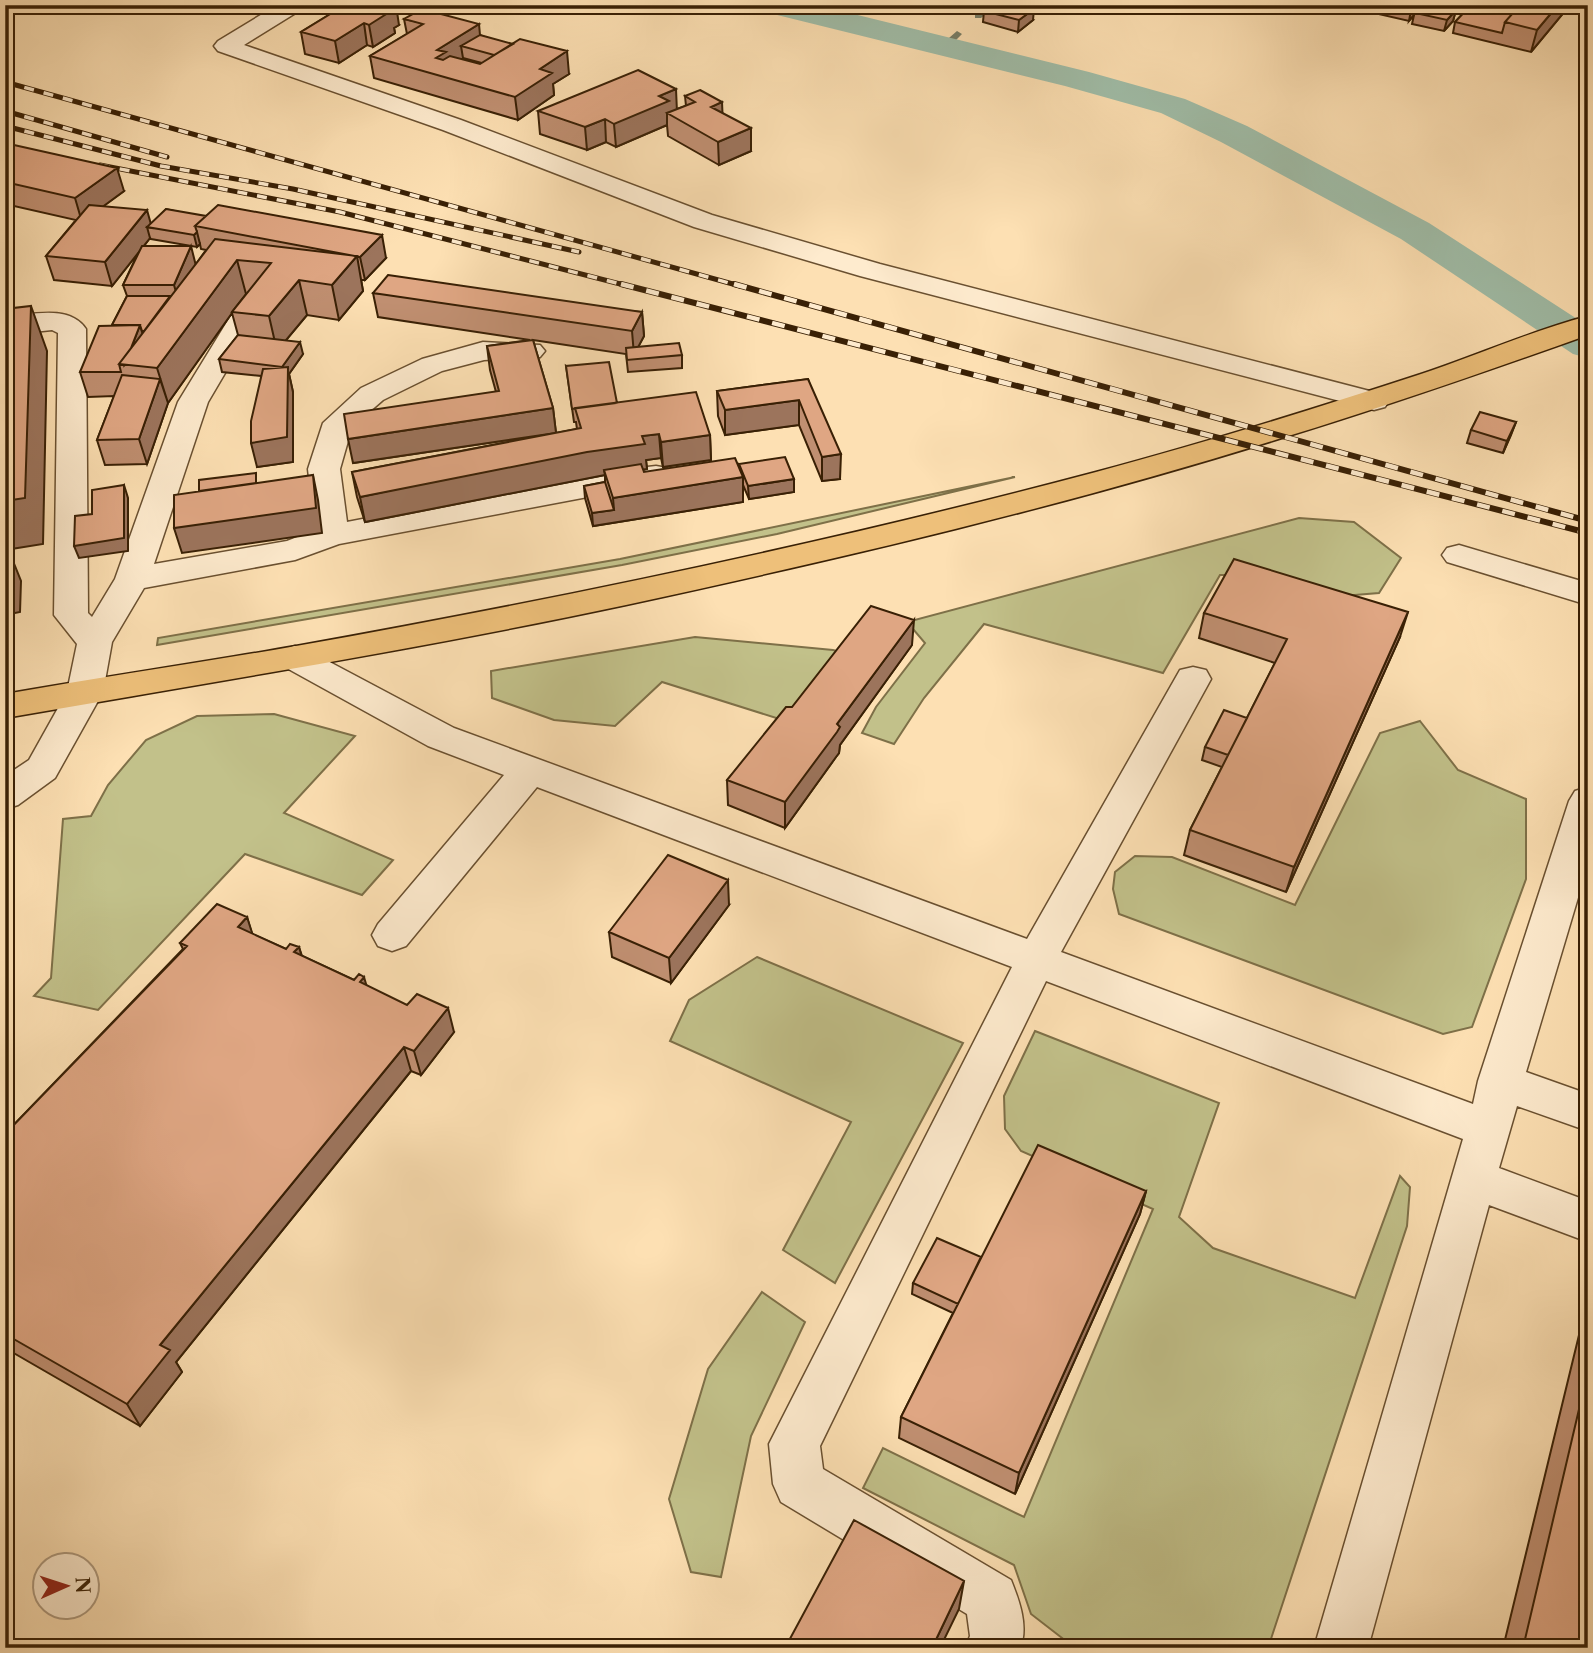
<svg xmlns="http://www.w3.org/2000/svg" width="1593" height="1653" font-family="'Libre Caslon Text',serif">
  <rect width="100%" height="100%" fill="#fde0b3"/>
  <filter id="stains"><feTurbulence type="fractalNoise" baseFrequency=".00286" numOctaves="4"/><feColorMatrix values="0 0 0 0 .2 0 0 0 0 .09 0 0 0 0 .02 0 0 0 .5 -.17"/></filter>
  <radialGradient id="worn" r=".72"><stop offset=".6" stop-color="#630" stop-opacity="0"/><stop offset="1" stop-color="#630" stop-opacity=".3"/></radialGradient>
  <path fill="#c2c18a" stroke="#7e7048" stroke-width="2" d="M1015,477L777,534L622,565L157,645L158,638L620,559Z
    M1299,518L1354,522L1401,558L1379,593L1330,597L1272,575H1220L1163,673L984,624L924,698L894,744L862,733L876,707L925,643L907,622Z
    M695,637L833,650L845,653L786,721L662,682L615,726L554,720L492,698L491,671Z
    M274,714L355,736L284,813L393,860L362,895L245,854L98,1010L34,996L51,978L63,819L91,816L108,785L146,740L197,716Z
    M1420,721L1458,770L1526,799V879L1472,1027L1443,1034L1119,914L1113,889L1115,872L1135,856L1172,857L1295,905L1380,733Z
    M757,957L963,1043L835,1283L783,1250L851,1122L670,1041L689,1000Z
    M1035,1031L1219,1103L1179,1217L1213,1248L1355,1298L1400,1176L1410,1187L1407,1226L1268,1648H1075L1031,1614L1014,1565L863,1488L883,1448L1024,1517L1153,1209L1021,1151L1005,1129L1004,1096Z
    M762,1292L805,1322L751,1436L721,1577L691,1572L669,1499L708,1369Z"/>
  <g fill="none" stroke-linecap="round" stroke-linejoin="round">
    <path fill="#777e67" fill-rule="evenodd" d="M987,5H997L981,18H975V14Z
      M957,31L962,34L948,48H942V44Z"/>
    <path fill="#a0bda8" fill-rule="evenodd" d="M760,5H817L1089,72L1185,99L1247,126L1429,223L1588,326V358L1573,354L1401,239L1221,142L1161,113L1065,86L765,12Z"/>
    <g stroke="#6a5030" stroke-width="3">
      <path id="minor" d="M265,5H295L297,9L294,14L244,45L461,120L712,215L880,264L1385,395L1389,401L1385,407L1374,410L1363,407L860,276L694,227L443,130L218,51L214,46L218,41L269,10Z
        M248,302L258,304L262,310L208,402L154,564L287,541L315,530L308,469L323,423L361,388L422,359L483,342L540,345L545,351L540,357L484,360L442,371L383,400L352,427L340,469L347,522L604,472L656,466L667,468L672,475L667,482L339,544L295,560L144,588L112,642L103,692L55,778L18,805L5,809V776L29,760L67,692L77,644L54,615L58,333L52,330L5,335V317C31,315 69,304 86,329L88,613L92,617L115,579L178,402L238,304Z
        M1459,545L1588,583V605L1447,562L1442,555L1447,548Z
        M295,646L307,650L454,728L1027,939L1180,670L1193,667L1206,670L1211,679L1061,952L1473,1104L1478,1081L1569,801L1575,791L1588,787V864L1526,1072L1588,1094V1131L1517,1106L1499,1168L1588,1201V1242L1489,1205L1368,1648H1314L1463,1139L1046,981L820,1446L823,1469L1011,1580C1019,1600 1029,1627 1020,1648H965L970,1636L967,1614L781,1502L773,1484L769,1444L1012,967L537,787L406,946L392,951L378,946L372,935L378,924L504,775L428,746L283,666L277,658L283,650Z"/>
    </g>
    <g stroke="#392005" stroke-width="3">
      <path id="major" d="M1588,316V335C1487,371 1387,406 1285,437C1069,505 847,557 626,605C420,649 213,682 5,718V694C102,677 199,663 296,646C565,598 832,542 1096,472C1204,443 1311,410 1418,375C1474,357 1530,331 1588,316Z"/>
    </g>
    <use href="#minor" fill="#feebce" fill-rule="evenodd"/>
    <use href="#major" fill="#eec07a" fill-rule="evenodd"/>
    <g stroke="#392005" stroke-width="5">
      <path id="rail-far1" d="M5,82L740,286
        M5,111L167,157
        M5,126L161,166L293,189L579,252
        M100,165L340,212L628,286"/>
    </g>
    <g stroke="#392005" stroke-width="6">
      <path id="rail" d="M621,284L1588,533
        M734,284L1588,521"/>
    </g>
    <use href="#rail-far1" stroke="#feebce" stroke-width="3.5" stroke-dasharray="10" stroke-linecap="butt"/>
    <use href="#rail" stroke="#feebce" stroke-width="4.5" stroke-dasharray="13" stroke-linecap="butt"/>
  </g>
  <path fill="#c08f71" stroke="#392005" stroke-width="2" fill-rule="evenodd" d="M345,5L399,25L394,28L395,33L373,47L367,45L339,63L305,54L301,32Z
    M1362,5H1444L1443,6L1456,10L1453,21L1444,31L1412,24L1414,15L1409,21L1361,10Z
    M1471,5H1570L1531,52L1453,33L1455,22Z
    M984,11L1033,20L1018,32L983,22Z
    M404,19L480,35L569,74L553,84L554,95L518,120L374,78L370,56L407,34ZM463,58L482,63L480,64L461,59Z
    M685,96L722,113L751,151L719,165L668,136L667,125L616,147L606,142L587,150L540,134L538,111L677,109L686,106Z
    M5,143L124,191L103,206L151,224L166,209L386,258L365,280H361L363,291L339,320L307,315L286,340L303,354L289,374L293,392V462L257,467L261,376L222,372L219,359L238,335L232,313L168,403L147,464L105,465L97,440L114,396L88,397L80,372L112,325L127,296L123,285L138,253L112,286L54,280L46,256L76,220L5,204ZM150,238L151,239L197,247L200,244L201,249L206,250L196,264L144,246Z
    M373,293L642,312L644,336L638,347L682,355V368L628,372L626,354L533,340L553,408L556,433L577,429L576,422H574L566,366L617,403L710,435L711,460L663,467L661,458L646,460L647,469L643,470L644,472L740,469L739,464L794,479V492L749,499L743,485V502L593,526L585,498L584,486L605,482V475L365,522L357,497L352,472L555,433L353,463L496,392L490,370L487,346L530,340L378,317Z
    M808,379L840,479L822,481L799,425L725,435L718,416L717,391Z
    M1516,422L1503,453L1467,443L1471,430Z
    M1204,613L1400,637L1286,892L1184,855L1190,830L1222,767L1202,760L1205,747L1247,718L1275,663L1199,638Z
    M912,645L840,745L839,753L836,757L785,828L728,805L727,780L792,707Z
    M729,905L671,983L612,957L609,932Z
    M247,917L252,934L286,949L299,947L302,956L367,986L454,1032L421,1075L411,1071L176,1362L182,1372L140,1426L5,1348V1134L183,949L180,943Z
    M1146,1191L1140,1214L1015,1494L899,1438L901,1417L953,1313L912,1294L913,1283L981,1257Z
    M1588,1298V1648H1503Z"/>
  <path fill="#9c745c" stroke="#392005" stroke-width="2" d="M393,5H396L399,25L394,28L395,33L373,47L369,25L385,10Z
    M1416,5H1423L1415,13L1414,15L1409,21L1411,10Z
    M1558,5H1570L1531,52L1537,30Z
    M1034,9L1033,20L1018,32L1019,20Z
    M1456,10L1453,21L1444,31L1447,20Z
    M364,23L367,45L339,63L335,41Z
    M479,24L481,46H461L463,58L448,67L436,58L437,50Z
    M567,51L569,74L553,84L554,95L518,120L515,97L540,69Z
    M676,89L677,112L667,113V125L616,147L614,124L659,96Z
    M722,102L723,125L711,107Z
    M605,119L606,142L587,150L585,127Z
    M751,128V151L719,165L718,142Z
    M117,168L124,191L82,222L75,198Z
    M147,210L152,228L147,227L150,238L112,286L105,262Z
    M197,232L200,244L197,247L194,235Z
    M382,235L386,258L365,280L360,257Z
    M191,246L197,270L181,309L174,285Z
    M357,256L363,291L339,320L332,285Z
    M237,260L246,294L232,312V313L168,403L157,368Z
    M299,280L307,315L277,351L269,316Z
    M31,306L47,351L43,544L5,550V501Z
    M642,312L644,336L634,355L632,331Z
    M140,325L147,349L125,365Z
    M300,342L303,354L289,374L293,392V462L257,467L251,443L282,367Z
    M160,379L168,403L147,464L139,439Z
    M799,400V425L725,435V410Z
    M553,408L556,433L353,463L348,439Z
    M1516,422L1511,435L1503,453L1507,441Z
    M659,434L661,458L646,460L647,469L606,475L604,470L605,475L365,522L360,497L642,436Z
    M710,435L711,460L663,467L661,442Z
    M841,454L840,479L822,481V457Z
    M313,475L318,500L322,533L182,553L174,528Z
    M743,477V502L593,526L592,513L614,510L613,498Z
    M794,479V492L749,499L748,486Z
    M124,485L128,498V551L79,558L74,546Z
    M11,556L21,581L20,612L5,615V588Z
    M1408,612L1400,637L1286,892L1294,867Z
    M914,620L912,645L840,745L839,753L836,757L785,828V802L837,724Z
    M728,880L729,905L671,983L669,958Z
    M247,917L255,942L238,927Z
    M299,947L306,972L294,952Z
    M364,977L371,1001L360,982Z
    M448,1008L454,1032L421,1075L414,1051Z
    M404,1047L411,1071L176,1362L182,1372L140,1426L127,1404L160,1345Z
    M1146,1191L1140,1214L1015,1494L1019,1473Z
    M964,1581L959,1609L940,1648H932Z"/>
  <path fill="#dfa683" stroke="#392005" stroke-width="2" d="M345,5H393L385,10L391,11L369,25L364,23L335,41L301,32Z
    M992,5H1019L1034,9L1019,20L984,11Z
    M1392,5H1416L1411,10Z
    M1422,5H1437L1456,10L1447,20L1415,13Z
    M1471,5H1520L1505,22L1502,33L1455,22Z
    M1520,5H1558L1537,30L1505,22Z
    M422,9L479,24L437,50L446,52L436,58L443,60L450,56L480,64L520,39L567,51L540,69L552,73L515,97L370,56L423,24L404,19Z
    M480,35L513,44L494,55L461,46Z
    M638,70L676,89L659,96L669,101L614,124L605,119L585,127L538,111Z
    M700,90L722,102L711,107L751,128L718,142L667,113L695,102L685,96Z
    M5,143L117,168L75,198L5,182Z
    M89,205L147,210L105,262L46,256Z
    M218,205L382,235L360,257L195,226Z
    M166,209L206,216L195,226L197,232L194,235L147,227Z
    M215,239L357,256L332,285L299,280L269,316L232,312L271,263L237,260L157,368L119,364Z
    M142,246H191L174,285H123Z
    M388,275L642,312L632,331L373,293Z
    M127,296H170L144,331H142L140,325H112Z
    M31,306L25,498L5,501V309Z
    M140,325L131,348L119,364L121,372H80L99,326Z
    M238,335L300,342L282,367L219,359Z
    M533,340L553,408L348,439L344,414L499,391L487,346Z
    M679,343L682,355L627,360L626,348Z
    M609,362L617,403L572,409L566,366Z
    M288,367L287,437L251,443V421L263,369Z
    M122,375L160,379L139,439L97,440Z
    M808,379L841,454L822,457L799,400L725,410L717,391Z
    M696,392L710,435L661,442L659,434L642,436L645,444L587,452L360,497L352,472L581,428L575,408Z
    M1480,412L1516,422L1507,441L1471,430Z
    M785,457L794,479L748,486L739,464Z
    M735,458L743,477L613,498L604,470L641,464L644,472Z
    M256,473V483L199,491V480Z
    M313,475L316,508L174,528V495Z
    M605,482L614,510L592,513L584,486Z
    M124,485V538L74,546L75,516L92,514V490Z
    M11,556L10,587L5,588V557Z
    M1234,559L1408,612L1294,867L1190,830L1287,639L1204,613Z
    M871,606L914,620L837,724L840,727L837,732L785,802L727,780L786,707H792Z
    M1224,710L1247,718L1228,755L1205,747Z
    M668,855L728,880L669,958L609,932Z
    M217,904L247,917L238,927L286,949L290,944L299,947L294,952L354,980L359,974L364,977L360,982L407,1005L417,994L448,1008L414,1051L404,1047L160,1345L170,1350L127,1404L5,1334V1134L187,946L180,943Z
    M1038,1145L1146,1191L1019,1473L901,1417Z
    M937,1238L981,1257L958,1304L913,1283Z
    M1588,1371V1648H1523Z
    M854,1520L964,1581L932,1648H785Z"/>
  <rect width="1593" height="1653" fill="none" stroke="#fde0b3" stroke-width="28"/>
  <rect x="7" y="7" width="1579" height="1639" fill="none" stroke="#392005" stroke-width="3.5"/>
  <rect x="14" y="14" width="1565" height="1625" fill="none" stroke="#392005" stroke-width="2"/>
  <g transform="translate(66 1586) rotate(87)"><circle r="33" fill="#feebce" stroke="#af9a7e" stroke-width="2"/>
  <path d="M0-5L12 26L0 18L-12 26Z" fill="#8f2418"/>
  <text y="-10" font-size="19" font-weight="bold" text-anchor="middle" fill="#392005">N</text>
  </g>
  <rect width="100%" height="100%" filter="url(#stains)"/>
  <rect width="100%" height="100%" fill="url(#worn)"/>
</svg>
